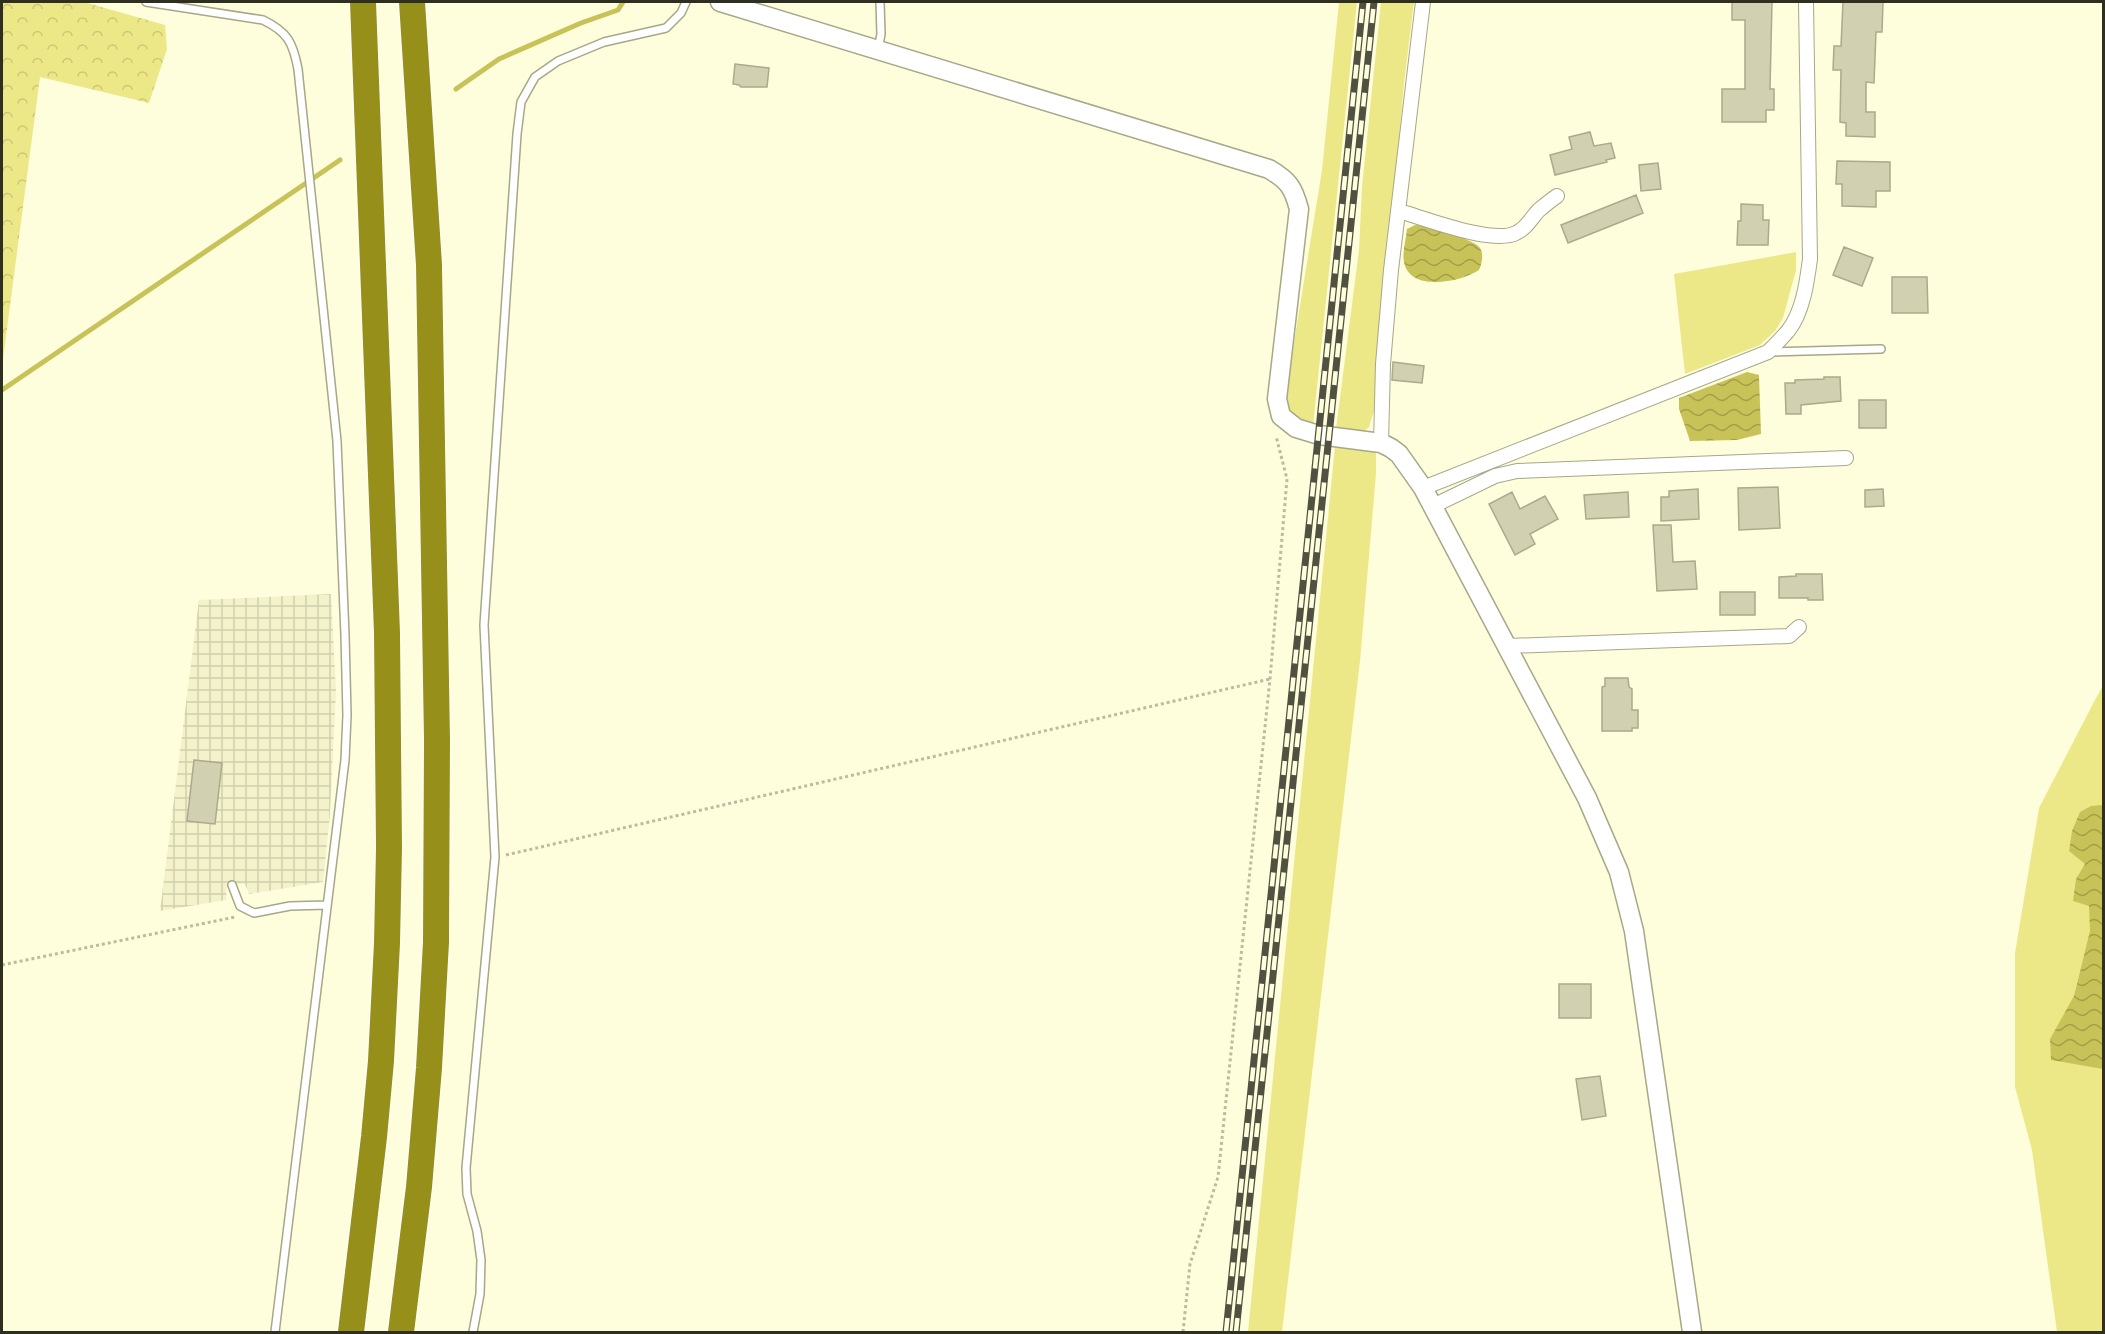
<svg xmlns="http://www.w3.org/2000/svg" width="2105" height="1334" font-family="Literata,serif">
  <defs>
    <pattern id="industrial-grid" width="8" height="8" patternUnits="userSpaceOnUse" patternTransform="scale(1.5)"><rect width="8" height="8" fill="#f3f2ca"/><path d="M0 4h8M4 0v8" fill="none" stroke="#d1d0ad"/></pattern>
    <pattern id="forest-crowns" width="20" height="18" patternUnits="userSpaceOnUse" patternTransform="scale(1.5)"><rect width="20" height="18" fill="#ece888"/><path d="M2 6a3 3 0 1 1 6 0M12 15a3 3 0 1 1 6 0" fill="none" stroke="#cbc775"/></pattern>
    <pattern id="water-waves" width="16" height="10" patternUnits="userSpaceOnUse" patternTransform="scale(1.5)"><rect width="16" height="10" fill="#c8c358"/><path d="M0 5q4-4 8 0t8 0" fill="none" stroke="#a39f48"/></pattern>
  </defs>
  <rect width="100%" height="100%" fill="#fefedd"/>
  <path fill="url(#industrial-grid)" d="M331,594L336,691L330,814L323,882L249,894L245,884L227,885L226,900L160,911L199,600Z"/>
  <path fill="#ece888" d="M1339,2H1357L1313,426L1305,425L1288,414L1285,398L1322,170Z
    M1381,2H1414L1404,83L1374,411L1369,427L1362,433L1336,429L1359,250L1362,187Z
    M1796,252V270L1783,318L1775,331L1760,345L1685,374L1674,274Z
    M1335,446L1376,451V474L1360,661L1282,1332H1248Z
    M2103,686V1332H2057L2032,1150L2015,1087V953L2039,808L2096,698Z"/>
  <path fill="url(#forest-crowns)" d="M2,2H84L165,25L167,49L149,103L40,77L2,367Z"/>
  <path fill="url(#water-waves)" d="M1415,225C1425,224 1476,240 1480,248C1484,254 1482,264 1479,270C1461,282 1410,293 1404,262C1402,252 1406,240 1407,229Z
    M1747,372L1759,375L1761,434L1737,440L1690,441L1679,409V398Z
    M2103,805H2104L2103,1069L2051,1060L2050,1039L2074,996L2090,931L2089,906L2073,901L2076,879L2085,864L2069,851L2072,831L2080,812L2091,806Z"/>
  <g fill="none" stroke-linecap="round" stroke-linejoin="round">
    <path stroke="#c8c358" stroke-width="5" d="M456,89L499,59L581,23L618,10L623,2
      M2,390L340,160"/>
  </g>
  <path fill="#d1d0b1" stroke="#aaaa8c" stroke-width="1.5" d="M1732,2H1772L1770,89H1774V110H1766V122H1722V89H1745V20H1732Z
    M1843,2H1883L1882,32H1876L1874,83L1866,82V112H1875V137L1846,136V123L1840,122L1841,70H1833L1834,46H1841Z
    M735,64L769,68L767,87H741L739,85L733,84Z
    M1590,132L1594,146L1611,143L1615,158L1606,160L1607,162L1555,175L1550,155L1572,149L1569,137Z
    M1837,161L1890,162V191H1876V207L1842,206V184H1836Z
    M1658,163L1661,189L1641,191L1639,165Z
    M1636,195L1643,213L1568,243L1561,225Z
    M1741,204L1763,205V220H1769L1768,245H1737L1738,221H1741Z
    M1844,247L1873,258L1862,286L1833,275Z
    M1892,277H1927L1928,313H1892Z
    M1393,362L1424,366L1422,383L1392,380Z
    M1824,377H1840L1841,401L1801,405V414H1786L1785,383H1795V380L1824,379Z
    M1859,400H1886V428H1859Z
    M1778,487L1780,528L1739,530L1738,488Z
    M1698,489L1699,519L1661,521V497H1669V491Z
    M1883,489L1884,506L1865,507V490Z
    M1512,492L1520,509L1545,496L1558,519L1530,534L1535,544L1515,555L1489,504Z
    M1628,492L1629,517L1586,519L1584,495Z
    M1653,525H1671L1673,562L1695,561L1697,589L1657,591Z
    M1796,574H1822L1823,600H1808V598H1779V577L1796,576Z
    M1720,592H1755V615H1720Z
    M1605,678H1628L1629,687L1632,689V710H1638V728H1632V731H1602V687L1605,686Z
    M194,760L222,763L215,824L187,821Z
    M1559,984H1591V1018H1559Z
    M1600,1076L1606,1116L1582,1120L1576,1079Z"/>
  <g fill="none" stroke-linecap="round" stroke-linejoin="round">
    <g stroke="#a7a789" stroke-width="10">
      <path id="service" d="M146,2L263,20C288,32 293,43 298,69L337,441L345,635L347,715L345,760L275,1332
        M878,50L881,34L880,2
        M1771,352L1881,349
        M232,885L240,906L254,913L290,906L327,905
        M473,1332L480,1294L481,1260L477,1231L467,1194L466,1168L495,857L484,625L517,134L521,102L535,77L558,61L604,42L666,28L681,13L686,2"/>
    </g>
    <g stroke="#a7a789" stroke-width="16">
      <path id="minor" d="M1399,211C1424,218 1493,245 1516,233C1527,228 1531,218 1539,210C1545,205 1551,200 1557,196
        M1381,443L1383,364L1391,270L1423,2
        M1423,488L1768,352C1775,345 1782,338 1788,331C1803,312 1807,282 1810,259L1806,2
        M1433,506L1495,476L1517,471L1846,458
        M1507,646L1789,636L1799,627"/>
    </g>
    <g stroke="#a7a789" stroke-width="21">
      <path id="tertiary" d="M720,2L1269,169C1289,181 1293,187 1299,209L1277,399L1281,416L1296,428L1319,435L1381,443L1391,448L1399,454L1423,488L1587,798L1619,872L1634,931L1692,1332"/>
    </g>
    <g stroke="#fff" stroke-width="28">
      <path id="motorway" d="M351,1332L374,1137L381,1061L387,943L389,848L387,633L363,2
        M401,1332L419,1187L429,1068L436,942L437,740L429,265L412,2"/>
    </g>
    <path stroke="#bbbba0" stroke-width="3" stroke-dasharray="3 3" stroke-linecap="butt" d="M506,855L1270,679
      M2,965L235,917
      M1183,1332L1190,1264L1218,1177L1270,679L1287,479L1276,436"/>
    <use href="#service" stroke="#fff" stroke-width="7"/>
    <use href="#minor" stroke="#fff" stroke-width="14"/>
    <use href="#tertiary" stroke="#fff" stroke-width="18"/>
    <use href="#motorway" stroke="#96901b" stroke-width="26"/>
    <g stroke="#515141" stroke-width="7">
      <path id="rail" d="M1226,1332L1363,2
        M1236,1332L1374,2"/>
    </g>
    <use href="#rail" stroke="#fefedd" stroke-width="4.5" stroke-dasharray="14" stroke-linecap="butt"/>
  </g>
  <rect width="2105" height="1334" fill="none" stroke="#2e2e21" stroke-width="6"/>
</svg>
